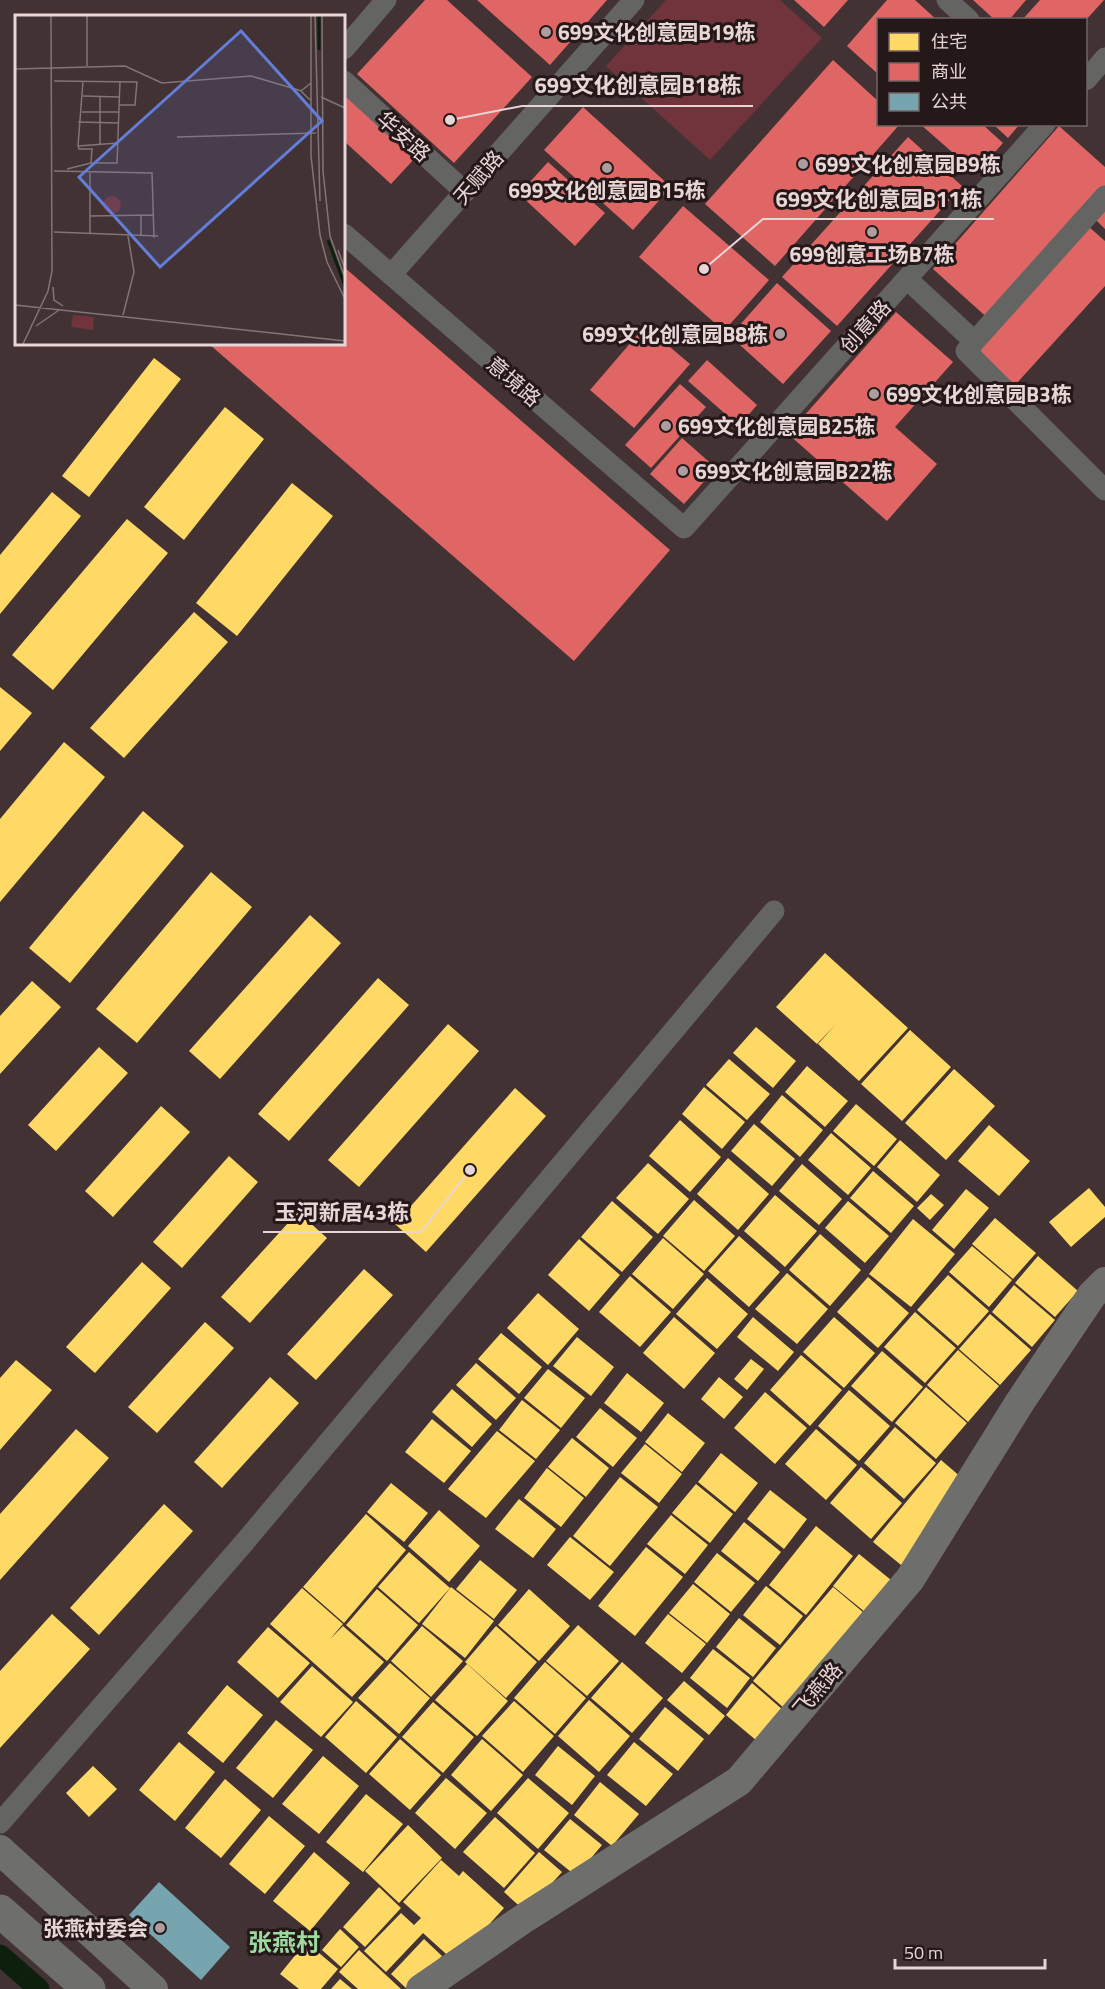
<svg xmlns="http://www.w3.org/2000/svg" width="1105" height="1989" font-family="'Titillium Web','Noto Sans SC',sans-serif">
  <rect width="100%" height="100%" fill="#423234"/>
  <path fill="#71343c" d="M666,0H780L822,38L710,160L606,66Z"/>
  <path fill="#ffd966" d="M154,358L181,379L89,497L62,476Z
    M225,407L264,439L184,540L144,507Z
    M292,483L333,516L237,636L196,603Z
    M52,492L81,516L0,614V555Z
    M127,519L168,553L53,690L12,655Z
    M194,612L228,642L124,758L90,728Z
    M0,687L32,713L0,751Z
    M64,742L105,777L0,902V819Z
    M143,811L184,846L70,983L29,948Z
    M211,872L252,907L137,1043L96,1009Z
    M310,915L341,943L220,1079L189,1051Z
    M825,953L908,1028L859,1081L818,1044L836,1024L817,1044L776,1007Z
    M378,978L409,1005L289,1141L258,1114Z
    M32,981L61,1007L0,1074V1016Z
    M448,1024L479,1051L359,1187L328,1160Z
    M756,1027L796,1061L773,1088L733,1053Z
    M910,1030L951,1067L902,1121L861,1084Z
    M99,1047L128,1073L56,1151L28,1125Z
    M729,1059L770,1094L747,1120L706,1085Z
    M807,1066L848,1101L825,1127L785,1092Z
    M954,1069L995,1106L946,1160L905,1123Z
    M704,1087L745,1122L722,1149L682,1114Z
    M515,1088L546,1116L426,1252L395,1224Z
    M782,1095L823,1130L800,1157L760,1122Z
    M856,1104L897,1139L874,1166L833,1131Z
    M161,1106L190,1132L113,1217L85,1191Z
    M680,1120L721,1157L690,1192L649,1156Z
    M754,1124L795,1159L772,1186L731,1151Z
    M989,1125L1030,1161L999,1196L958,1161Z
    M831,1133L871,1168L848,1195L808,1160Z
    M900,1140L940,1175L917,1202L877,1167Z
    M229,1156L258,1182L182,1268L153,1242Z
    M728,1158L769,1194L738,1230L697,1194Z
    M648,1163L689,1199L658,1234L616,1198Z
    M802,1164L842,1199L819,1225L779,1191Z
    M873,1171L914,1206L891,1233L850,1198Z
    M1089,1188L1105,1207V1217L1071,1247L1049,1222Z
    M966,1189L989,1208L954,1249L932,1230Z
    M931,1194L944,1205L930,1220L917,1208Z
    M775,1195L817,1231L785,1267L744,1231Z
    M694,1200L735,1236L704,1271L663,1236Z
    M612,1201L653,1237L622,1272L581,1237Z
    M848,1201L889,1236L865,1263L825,1228Z
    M298,1212L327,1238L250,1323L221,1297Z
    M995,1218L1036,1253L1013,1279L972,1244Z
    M913,1219L955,1254L911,1307L869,1274Z
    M820,1234L861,1270L830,1306L789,1270Z
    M739,1236L780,1272L749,1307L708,1271Z
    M663,1238L704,1274L673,1309L632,1274Z
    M579,1239L620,1275L589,1311L548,1275Z
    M972,1246L1012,1280L989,1307L949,1272Z
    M1038,1256L1078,1291L1055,1317L1015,1283Z
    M142,1262L171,1288L95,1373L66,1347Z
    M364,1269L393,1295L316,1380L287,1354Z
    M787,1273L828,1309L797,1344L755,1309Z
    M948,1275L989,1311L958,1346L917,1310Z
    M630,1276L671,1312L640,1347L599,1312Z
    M868,1277L909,1313L878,1348L837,1312Z
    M707,1278L748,1314L717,1349L676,1314Z
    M1014,1285L1055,1320L1032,1347L992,1312Z
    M538,1293L579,1329L548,1365L507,1328Z
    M915,1312L956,1348L925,1383L884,1347Z
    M990,1314L1031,1350L1000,1385L959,1349Z
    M674,1317L715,1353L684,1389L643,1353Z
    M753,1317L794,1352L778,1371L737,1337Z
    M834,1317L875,1353L844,1388L803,1352Z
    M205,1322L234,1348L157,1433L128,1407Z
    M501,1333L542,1367L519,1394L478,1359Z
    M577,1337L614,1367L591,1396L553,1366Z
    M958,1350L999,1386L968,1422L927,1385Z
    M882,1351L923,1387L892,1422L851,1386Z
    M801,1355L842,1390L810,1426L770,1390Z
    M751,1359L764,1369L747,1390L734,1379Z
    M16,1360L52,1390L0,1450V1378Z
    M476,1363L516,1398L496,1420L456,1385Z
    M548,1369L585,1398L561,1428L524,1398Z
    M627,1373L664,1403L641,1432L604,1403Z
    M270,1377L299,1403L222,1488L194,1462Z
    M719,1377L743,1397L724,1419L701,1399Z
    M926,1387L967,1423L936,1459L895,1423Z
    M452,1389L492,1424L472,1447L432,1412Z
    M849,1390L890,1426L859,1461L818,1426Z
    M765,1392L807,1428L775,1464L734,1428Z
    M522,1400L560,1430L536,1459L499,1430Z
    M600,1408L637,1438L613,1467L576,1437Z
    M668,1413L705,1443L682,1472L645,1442Z
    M432,1419L471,1451L444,1483L405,1452Z
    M895,1427L936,1463L904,1499L864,1463Z
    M76,1429L109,1458L0,1580V1514Z
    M816,1429L857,1465L826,1500L785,1464Z
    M497,1431L535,1461L486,1518L448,1489Z
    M572,1438L609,1468L586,1497L548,1467Z
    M645,1444L682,1474L659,1503L621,1473Z
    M721,1453L758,1483L735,1512L698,1482Z
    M941,1460L969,1484L901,1565L873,1542Z
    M861,1467L902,1503L871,1539L830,1503Z
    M547,1468L584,1498L561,1527L524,1498Z
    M620,1477L658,1507L610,1566L573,1536Z
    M391,1483L428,1513L404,1542L367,1512Z
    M696,1484L733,1514L710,1543L672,1513Z
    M770,1490L807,1519L784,1549L747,1519Z
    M519,1499L556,1529L533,1558L495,1529Z
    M164,1504L193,1531L99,1635L70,1608Z
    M439,1510L480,1546L449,1582L408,1546Z
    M366,1514L406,1550L344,1623L303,1587Z
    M671,1515L708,1545L685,1574L647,1544Z
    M744,1522L781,1552L758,1581L721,1551Z
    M816,1526L853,1556L806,1615L769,1585Z
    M570,1537L614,1572L590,1600L547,1565Z
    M646,1547L683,1577L635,1636L598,1606Z
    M409,1552L450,1588L419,1623L378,1587Z
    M717,1553L755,1583L731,1612L694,1582Z
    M859,1554L891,1580L865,1612L833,1586Z
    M480,1560L517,1590L494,1619L456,1589Z
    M693,1584L730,1614L707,1643L669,1613Z
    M766,1586L803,1616L780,1645L743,1615Z
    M451,1587L494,1621L465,1658L422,1624Z
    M833,1587L864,1613L784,1708L753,1681Z
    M302,1588L343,1624L330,1639L343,1626L384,1662L352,1697L270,1624Z
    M377,1589L418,1625L387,1661L346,1625Z
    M529,1589L570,1626L539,1661L498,1625Z
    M52,1614L90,1649L0,1748V1671Z
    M668,1614L706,1644L682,1673L645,1643Z
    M739,1618L776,1648L753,1677L716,1647Z
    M578,1625L619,1661L587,1696L546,1661Z
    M422,1626L463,1661L431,1697L391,1661Z
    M496,1626L537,1662L506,1698L465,1662Z
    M268,1627L310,1663L278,1698L237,1662Z
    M713,1649L750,1678L727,1708L690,1678Z
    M545,1662L586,1698L555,1734L514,1698Z
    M622,1662L663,1698L632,1733L591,1698Z
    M390,1663L430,1698L399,1734L358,1698Z
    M467,1664L508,1701L477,1736L435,1700Z
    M312,1666L353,1702L321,1737L280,1702Z
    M684,1681L725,1716L709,1735L667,1700Z
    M752,1683L783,1710L757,1741L726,1715Z
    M227,1685L263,1715L223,1763L187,1733Z
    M589,1700L630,1736L599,1772L558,1736Z
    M356,1701L397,1737L366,1773L325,1737Z
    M514,1701L554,1736L523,1772L482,1736Z
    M433,1702L474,1737L443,1773L402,1737Z
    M665,1707L704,1739L678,1771L639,1739Z
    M276,1720L313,1750L273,1798L236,1768Z
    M400,1739L441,1775L410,1810L369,1774Z
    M482,1739L523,1775L491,1811L451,1775Z
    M179,1742L215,1772L175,1821L139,1790Z
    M634,1742L673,1774L646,1806L607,1775Z
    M558,1746L595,1776L572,1805L535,1775Z
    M323,1756L359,1786L319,1834L282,1804Z
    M93,1766L117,1789L89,1817L66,1793Z
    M446,1778L487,1813L455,1849L415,1813Z
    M528,1778L569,1813L538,1849L497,1813Z
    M225,1779L261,1810L221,1858L185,1828Z
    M600,1782L639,1814L612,1846L574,1815Z
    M366,1794L403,1824L363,1872L326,1842Z
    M269,1816L305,1846L265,1894L229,1864Z
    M495,1817L535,1853L504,1888L463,1852Z
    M570,1819L602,1845L576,1876L544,1850Z
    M408,1825L442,1858L399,1903L365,1871Z
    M314,1852L350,1883L310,1931L273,1901Z
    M539,1852L562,1872L526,1912L504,1892Z
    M441,1860L459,1876L463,1871L504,1908L455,1962L423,1933L386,1972L364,1951L401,1913L414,1925L421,1918L403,1902Z
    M379,1887L401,1908L365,1947L343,1927Z
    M340,1929L359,1947L341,1967L322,1950Z
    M424,1939L442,1956L411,1989H407L391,1974Z
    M306,1942L338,1969L321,1989H299L280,1974Z
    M359,1950L401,1989H358L339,1972Z
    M340,1979L352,1989H331Z"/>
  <path fill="#e06666" d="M425,0H447L532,77L454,163L357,74Z
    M477,0H607L550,65Z
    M794,0H848L824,27Z
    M887,0H915L937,20H878V74L847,46Z
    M973,0H1026L1009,20H995Z
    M1040,0H1104L1086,20H1022Z
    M833,60L878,101V124H900L775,266L705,204Z
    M344,91L416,157L391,184L344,141Z
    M583,107L671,187L633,230L544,150Z
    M920,124H982L1003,143L976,173Z
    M993,124H1020L1008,138Z
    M1059,126L1105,167V192L991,321L933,269Z
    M908,137L962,186L837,326L782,277Z
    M548,162L605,213L575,246L519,194Z
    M683,206L769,280L724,331L639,257Z
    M1105,208V229L1095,219Z
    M1088,226L1105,241V286L1015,385L976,350Z
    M344,267L670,550L574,661L209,344H344Z
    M777,283L831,331L783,384L730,336Z
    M896,312L953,362L895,427L937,464L887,521L788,434Z
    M645,326L690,364L634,428L590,390Z
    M707,360L757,405L739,426L688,381Z
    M680,384L706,407L651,468L625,445Z
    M682,438L716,468L684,504L650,474Z"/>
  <path fill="#76a5af" d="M159,1882L230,1947L201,1980L129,1915Z"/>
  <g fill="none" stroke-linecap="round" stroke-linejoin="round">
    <path stroke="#0d200e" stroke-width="21" d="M0,1955L39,1989"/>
    <path stroke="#646562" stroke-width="21" d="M947,0L969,20
      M344,49L386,0
      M1086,80L1105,58
      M344,81L465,192
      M1105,196L966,351L1105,490
      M344,234L684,528L1045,124
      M391,275L634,0
      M907,279L974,341
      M0,1823L243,1544L774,911"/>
    <path stroke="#6e6f6c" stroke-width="30" d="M0,1850L153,1989
      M421,1989L526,1917L739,1781L910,1579L1020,1402L1092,1295L1105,1282"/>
    <path stroke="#6e6e6a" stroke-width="33" d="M0,1911L89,1989"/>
  </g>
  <g fill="#ae9d9e" stroke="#251819" stroke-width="2">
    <circle cx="546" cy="32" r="6"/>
    <circle cx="803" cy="164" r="6"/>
    <circle cx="607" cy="168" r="6"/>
    <circle cx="872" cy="232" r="6"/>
    <circle cx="780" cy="334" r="6"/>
    <circle cx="874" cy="394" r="6"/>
    <circle cx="666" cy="426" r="6"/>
    <circle cx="683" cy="471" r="6"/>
    <circle cx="160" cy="1928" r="6"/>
  </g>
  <g text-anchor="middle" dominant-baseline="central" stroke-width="6" stroke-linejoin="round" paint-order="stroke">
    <g font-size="21" font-weight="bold" fill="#e8d6d7" stroke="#251819" text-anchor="start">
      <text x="558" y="32">699文化创意园B19栋</text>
      <text x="815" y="164">699文化创意园B9栋</text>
      <text x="607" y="190" text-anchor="middle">699文化创意园B15栋</text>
      <text x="872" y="254" text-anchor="middle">699创意工场B7栋</text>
      <text x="768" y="334" text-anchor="end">699文化创意园B8栋</text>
      <text x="886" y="394">699文化创意园B3栋</text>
      <text x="678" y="426">699文化创意园B25栋</text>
      <text x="695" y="471">699文化创意园B22栋</text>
      <text x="148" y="1928" text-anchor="end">张燕村委会</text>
    </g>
    <g font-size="21" fill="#e8d6d7" stroke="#251819">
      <text transform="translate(404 136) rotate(42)">华安路</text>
      <text transform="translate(478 177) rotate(-49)">天赋路</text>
      <text transform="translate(865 326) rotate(-48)">创意路</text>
      <text transform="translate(514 381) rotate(41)">意境路</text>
      <text transform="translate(817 1689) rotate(-50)">飞燕路</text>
    </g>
    <g font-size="24" font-weight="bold" fill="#9ed9a0" stroke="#251819">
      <text x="284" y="1942">张燕村</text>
    </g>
  </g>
  <g transform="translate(15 15)">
    <rect width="330" height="330" fill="#423234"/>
    <path d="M88 190a9 9 0 1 1 18 0a9 9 0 1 1-18 0ZM58,300L79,302L78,315L56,312Z" fill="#71343c"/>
    <path fill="none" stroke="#0d200e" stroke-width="3" d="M304,35V1M313,225L330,271"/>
    <path fill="none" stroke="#847475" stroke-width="1.5" d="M296,1V141L305,220L312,247L330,284M300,1L305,186M307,1L308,156L315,221L330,263M72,51V1M0,54L110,51L147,68L236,61L287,76M39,66L122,67L120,90H104M68,66L63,131L64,134H77L76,148M68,81L104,82M85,82V130M306,82L330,93M295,85L286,76L296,68M67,97H104M63,107L104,108M162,122L301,118M63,131L103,128M52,154L76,148H102L105,66M39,156L137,158L139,223M75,158V218M75,201L138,200M39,217L143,221M126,221V200M323,235L330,254M38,272L39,285L48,291M0,290L330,326M108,300L119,257L113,221M21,311L44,295M8,329L33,276L37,256L36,1"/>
    <path fill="#647ed8" fill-opacity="0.15" stroke="#647ed8" stroke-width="3" d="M226,16L307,106L145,252L64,162Z"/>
    <rect width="330" height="330" fill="none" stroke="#e8d6d7" stroke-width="3"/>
  </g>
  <path fill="none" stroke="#e8d6d7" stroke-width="2" d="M450 120L522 106H753M704 269L763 219H994M470 1170L421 1232H263"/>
  <g fill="#e8d6d7" stroke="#251819" stroke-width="2">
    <circle cx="450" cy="120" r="6"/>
    <circle cx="704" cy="269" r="6"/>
    <circle cx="470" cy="1170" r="6"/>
  </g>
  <g font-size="22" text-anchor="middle" font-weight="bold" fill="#e8d6d7" stroke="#251819" stroke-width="6" stroke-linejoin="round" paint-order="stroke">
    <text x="638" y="93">699文化创意园B18栋</text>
    <text x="879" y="207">699文化创意园B11栋</text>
    <text x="342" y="1220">玉河新居43栋</text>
  </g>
  <rect x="877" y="18" width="210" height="108" fill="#251819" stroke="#736465" stroke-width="1.5"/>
  <rect x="889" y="33" width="30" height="18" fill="#ffd966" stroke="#736465" stroke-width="1.5"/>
  <text x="931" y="48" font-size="18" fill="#e8d6d7">住宅</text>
  <rect x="889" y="63" width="30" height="18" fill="#e06666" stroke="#736465" stroke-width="1.5"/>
  <text x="931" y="78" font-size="18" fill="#e8d6d7">商业</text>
  <rect x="889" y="93" width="30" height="18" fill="#76a5af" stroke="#736465" stroke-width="1.5"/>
  <text x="931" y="108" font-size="18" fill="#e8d6d7">公共</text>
  <path d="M895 1959v9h150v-9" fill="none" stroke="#e8d6d7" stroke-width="3"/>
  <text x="904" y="1959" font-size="18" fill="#e8d6d7" stroke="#251819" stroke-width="4.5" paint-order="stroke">50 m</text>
</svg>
